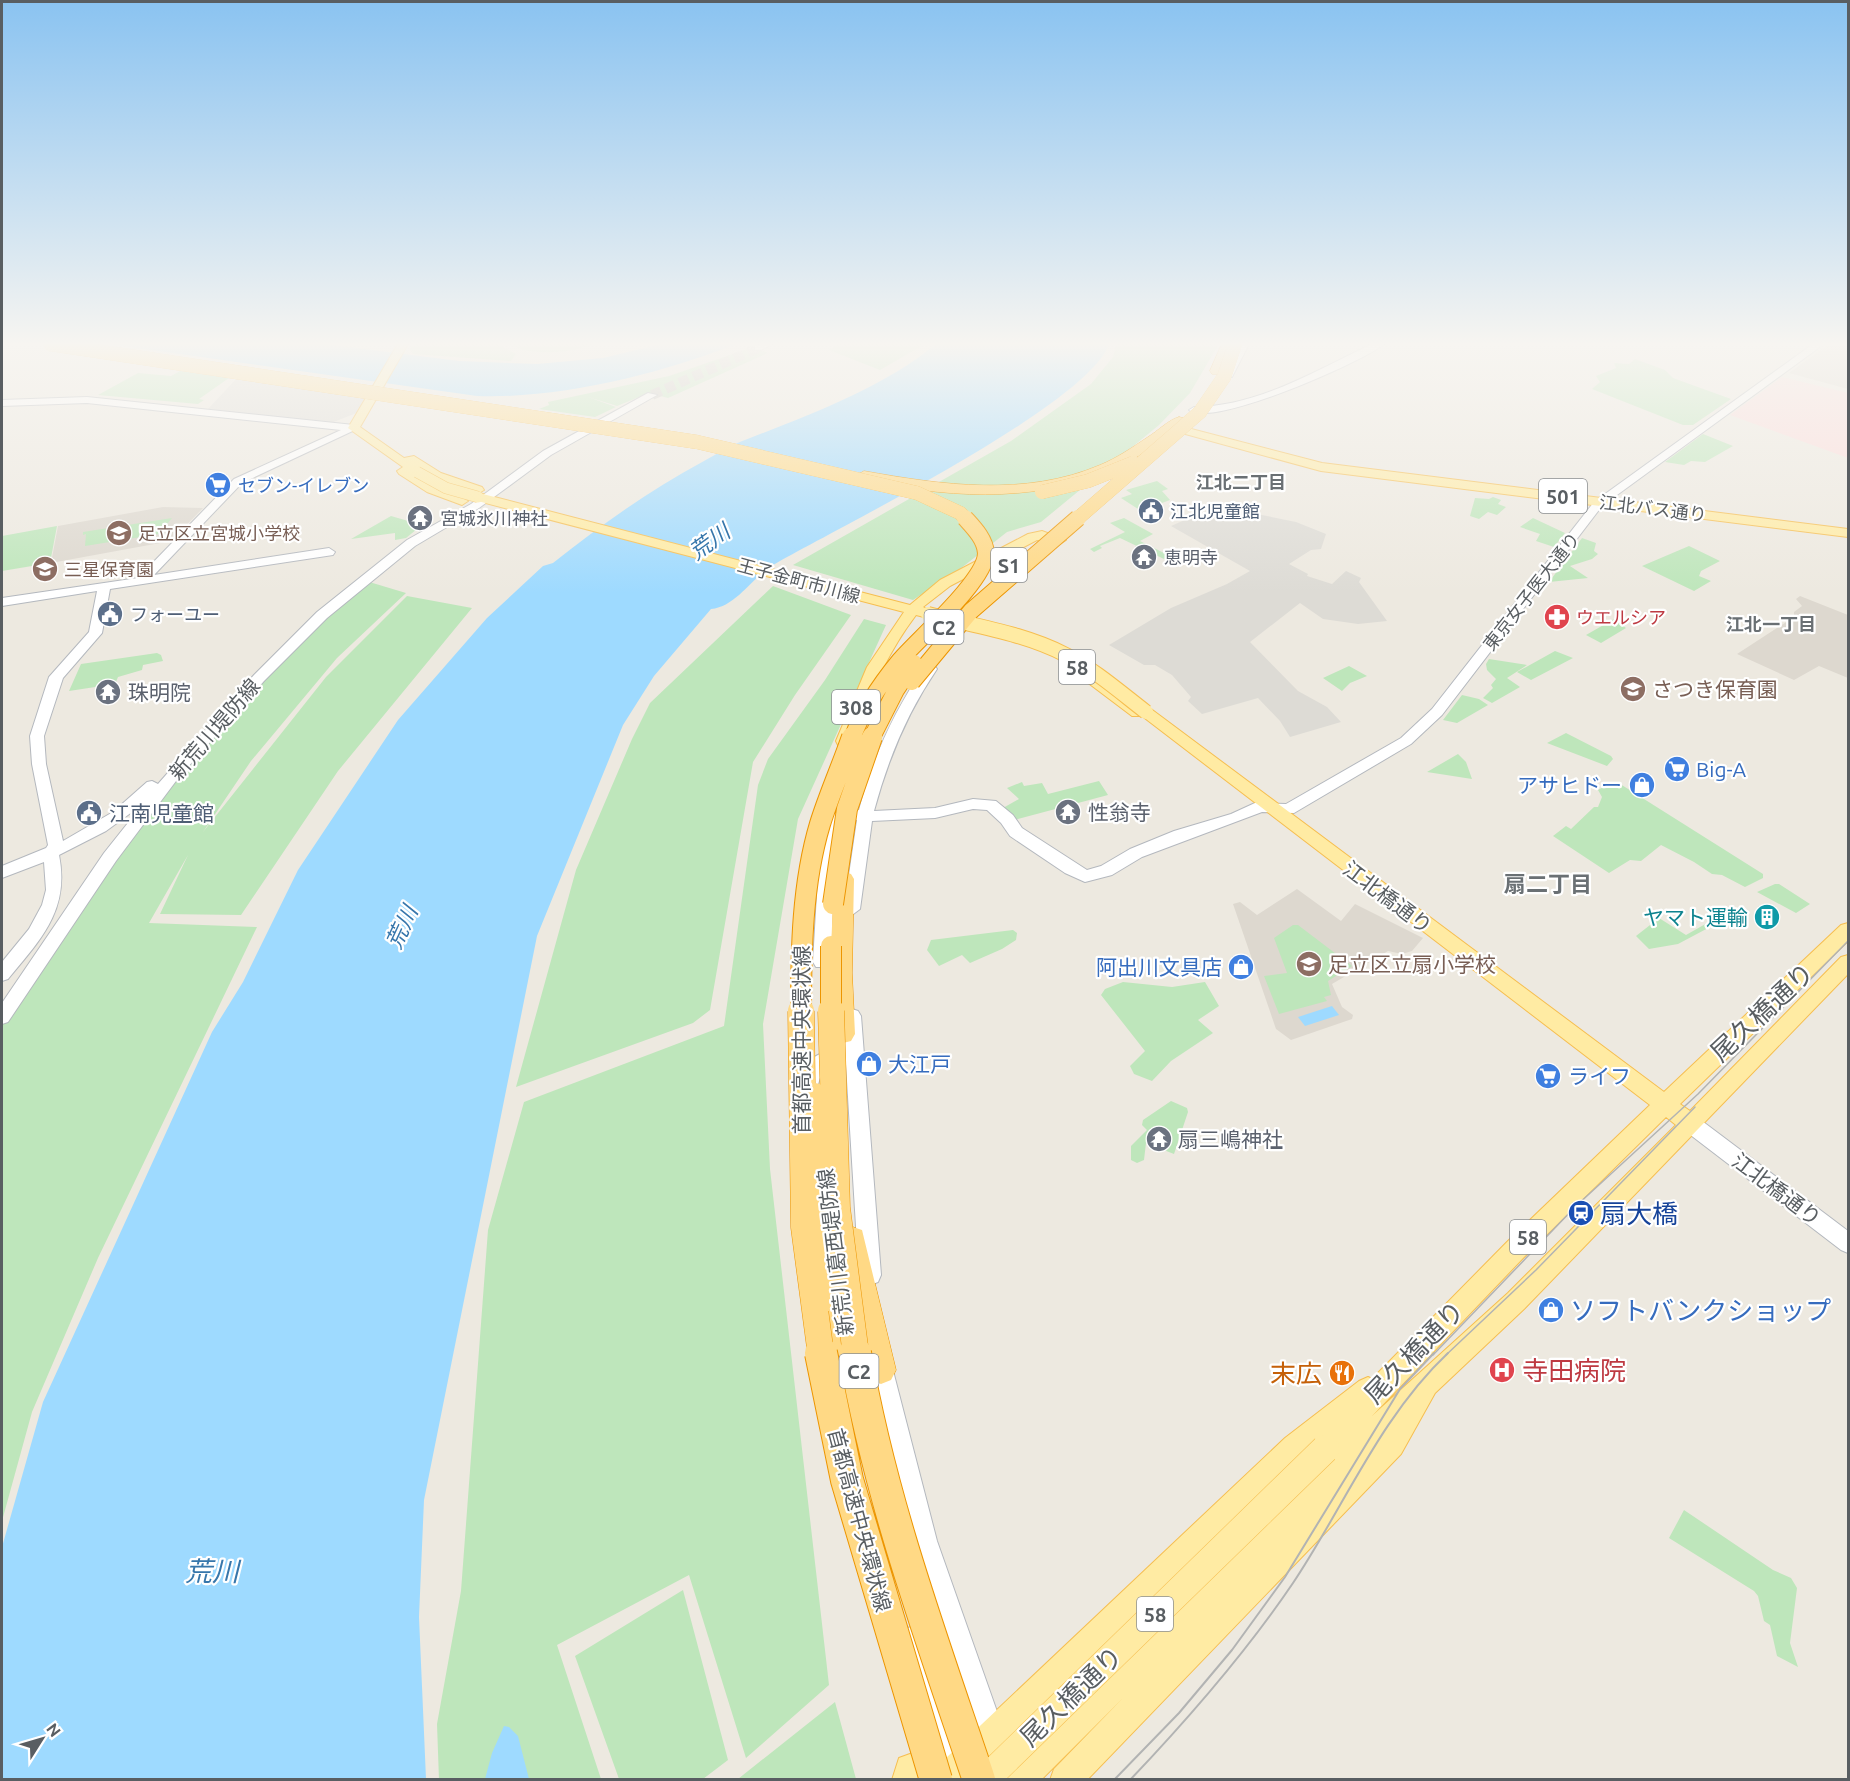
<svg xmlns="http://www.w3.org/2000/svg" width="1850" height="1781" font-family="Ubuntu,'Noto Sans JP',sans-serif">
  <rect width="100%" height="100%" fill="#ede9e0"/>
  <path fill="#dddbd5" d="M239,376L366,395L359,412L331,423L208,409Z
    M1257,514L1296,522L1326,534L1321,549L1311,550L1289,564L1308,574L1307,576L1332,584L1346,571L1361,578L1359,582L1387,621L1358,624L1323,619L1300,603L1250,642L1298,691L1327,707L1341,722L1290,737L1280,721L1258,698L1202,714L1188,701L1191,697L1172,675L1155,665H1144L1109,645L1171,608L1227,584L1250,571L1171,526L1196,515Z"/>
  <path fill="#ddd8cf" d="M1829,344L1848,345V389L1789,373Z
    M163,507L203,508L171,541L51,563L58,526Z
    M1800,596L1848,615V678L1819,666L1794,680L1737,654L1794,617V612L1802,606L1796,599Z
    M1297,889L1341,921L1355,904L1423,938L1412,951L1402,954L1388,951L1332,984L1342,1007L1353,1015L1352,1019L1291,1040L1276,1029L1233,904L1240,902L1257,915Z"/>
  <path fill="#fcdbda" d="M1782,377L1848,393V458L1730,415Z"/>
  <path fill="#bee6bb" d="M414,344H497L516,354L511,361L413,354L410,350Z
    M509,344H595C570,353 532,357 509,344Z
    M838,344H925L880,370L829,350Z
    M1116,344H1217V347L1190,393L1159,425L1041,522L1007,532L960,569L913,600L793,565L1011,441L1091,384L1113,357Z
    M753,347L768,353L668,398L649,393L617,406L588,397L616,407L595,417L539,409L549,405L548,402L669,376Z
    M1635,359L1665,370L1673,378L1731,399L1693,425H1683L1592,389L1600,382L1596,376L1616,368L1614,363L1629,364Z
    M180,371L229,378L199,399L204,400L198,404L98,395L138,373L171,376Z
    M1703,434L1733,446L1705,462L1691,461L1684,465L1665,462Z
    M1157,481L1168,489L1162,491L1170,500L1162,503L1158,501L1138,509L1121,498L1132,494L1126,490Z
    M1493,497L1501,500L1498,504L1506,507L1497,515L1488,512L1479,519L1470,516L1475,498L1489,499Z
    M391,516L422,525L406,538L395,540V533L351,539Z
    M172,518L159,534L85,546L86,534L83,535V532Z
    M1124,518L1153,534L1140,541L1170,556L1164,559L1120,538L1100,546L1102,548L1094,552L1090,549L1125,532L1110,523Z
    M1533,518L1565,533L1554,547L1536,541L1540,534L1520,527Z
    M57,526L50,563L2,571V536Z
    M1582,538L1596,543L1594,551L1598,554L1592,559L1570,566L1588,578L1549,582Z
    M1689,546L1720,561L1701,571L1699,576L1711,581L1694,591L1642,566Z
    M366,581L406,593L337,658L251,761L203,832L326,677L407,596L472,608L338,771L241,915L160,914L188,855L149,923L257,927L98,1258L32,1412L2,1521V1024L116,858L194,756L309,630Z
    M773,586L851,615L795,695L753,762L710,1010L693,1023L516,1087L576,870L632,739L650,703Z
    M864,619L886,625L798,819L763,1024L770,1169L829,1685L746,1758L689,1575L557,1645L601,1779L439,1780L437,1724L461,1591L488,1230L524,1102L724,1026L758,785L768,759L825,680Z
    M1614,619L1626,628L1601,643L1586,635Z
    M1555,651L1573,658L1531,680L1517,672Z
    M157,653L161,655L163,661L143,665L142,670L118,677L115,684L69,691L81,664Z
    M1489,659L1527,665L1507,678L1520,687L1492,703L1483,698L1493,688L1491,685L1496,679L1487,670L1486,664Z
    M1349,666L1367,676L1350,683L1342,691L1323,678Z
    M1462,695L1479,699L1488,705L1457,723L1443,720Z
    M1566,733L1611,756L1613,759L1607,766L1547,743Z
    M1458,754L1466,762L1472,779L1427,772Z
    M1099,781L1108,795L1014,820L1003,808L1019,799L1007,788L1022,782L1024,786L1042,783L1048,794Z
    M1612,782H1617L1763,874V878L1745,887L1722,875L1712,874L1694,862L1661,845L1641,861L1630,860L1609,873L1553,836L1566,826L1571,829L1594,807H1598L1602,797L1598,790Z
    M1775,884H1779L1810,904L1796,913L1757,892Z
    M1659,918L1686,935L1709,922L1710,927L1678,944L1649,949L1636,936Z
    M1293,925H1298L1352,966L1328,981L1331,995L1324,997L1327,1001L1279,1014L1264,976L1287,973L1274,938Z
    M1013,930L1017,933L1016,940L1002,949L970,963L962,955L939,966L927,950L931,940Z
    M1123,982L1172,987L1205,982L1219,1006L1198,1020L1213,1033L1171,1061L1152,1081L1134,1074L1130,1066L1145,1051L1101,995L1105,989Z
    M1171,1101L1187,1108L1188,1112L1174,1154L1146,1143L1144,1160L1137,1163L1131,1160V1146L1147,1130L1142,1125L1143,1120Z
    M1684,1510L1773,1570L1791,1578L1797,1588L1790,1643L1798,1667L1777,1656L1770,1625L1764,1621L1758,1596L1754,1591L1669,1538Z
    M683,1590L728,1760L703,1779H619L575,1656Z
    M835,1702L856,1779H738Z"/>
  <path fill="#9edaff" d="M109,344H325L459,361L537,364L603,358L661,344H736C660,374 559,399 477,396Z
    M936,344H1109C1088,405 839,527 773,565C751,578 737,606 711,609L654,676L623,725L537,936L424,1500L419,1617L426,1779L2,1780V1547L43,1402L212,1032L243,982L298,870L398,720L487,618L543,566L553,563C601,525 650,490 704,461C717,454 731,445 745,440C809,415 883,388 936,344Z
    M1332,1006L1339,1015L1305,1026L1298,1017Z
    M504,1726L509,1727L518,1736L529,1779H485L492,1753Z"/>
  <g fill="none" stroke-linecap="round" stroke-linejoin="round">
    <path stroke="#c8c6c0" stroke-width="10" stroke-dasharray="10 5" stroke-linecap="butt" d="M652,395L758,348"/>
    <g stroke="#b4b8be" stroke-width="2">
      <path id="secondary" d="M760,344H772L761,350H755V346Z
        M1239,344H1249L1232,377H1226L1224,375Z
        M1372,344H1384C1361,363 1212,428 1189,410L1194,407C1257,407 1317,370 1372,344Z
        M1813,344H1824L1602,506L1442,715L1411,744L1294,813L1262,812L1142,857L1112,875L1085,882L1065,873L1010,836L1001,823L987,810L973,809L935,818L872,821L860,909L852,915L844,909L857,820L846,819L834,877L831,962L828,967H816L813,962L818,877L831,813L839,808L859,810C873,757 894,711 925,666H935L937,669C907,713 888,759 874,811L935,808L973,799L996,801L1013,815L1022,828L1087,870L1101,866L1130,849L1174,831L1231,814L1255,803L1286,804L1401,738L1432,709L1594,502Z
        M648,393L657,395L551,455L479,508L415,546L327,618L264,681L179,777L116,861L8,1022L2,1024V1003L104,853L143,804L106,831L59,855C70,910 41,939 8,979L2,981V962L29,929L42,905L46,890L44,862L2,878V866L46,848L48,845L32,764L30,736L49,677L89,632L97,591L2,606V598L138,578L234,479L341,430L87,403L2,406V400L87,397L354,425L359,428L242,483L154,575L329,548L335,552L333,555L110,589L102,633L63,678L44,736L46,764L63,841L113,812L147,782L152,781L158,784L254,675L317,612L407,540L471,504L543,451Z
        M852,1009L858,1011L861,1016L881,1275L878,1282L870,1285L862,1282L859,1275L843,1016L846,1011Z
        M822,1053L829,1056L831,1061L821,1074L815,1095L808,1097L801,1095C793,1079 807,1059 822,1053Z
        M1691,1116L1698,1118L1848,1231V1253L1841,1250L1684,1130L1681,1124L1684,1118Z
        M880,1352L888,1355L891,1363L937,1541L1007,1740L1003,1750L993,1754L983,1750L979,1740L911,1541L869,1363L872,1355Z
        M915,1625L924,1629L928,1638L972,1773L969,1780H947L944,1773L902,1638L906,1629Z"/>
    </g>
    <g stroke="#f6be50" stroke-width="2">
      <path id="primary" d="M398,344H408L360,427L404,458L414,456L441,473L482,487L484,490L479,493L910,605L940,580L1028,534L1042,531L1066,540L1060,544L1037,540L950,586L923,607L935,614L928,618L916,615C885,656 871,694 852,741L850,745H838L836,741L867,667L904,612L474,500L472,497L477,493L433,479L423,472L418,475L468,501L462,505L427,492L399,474L397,471L403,467L348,428Z
        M1176,425L1322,463L1848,529V537L1321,471L1178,432L1171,439H1163V435Z
        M1080,666L1141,709H1151L1664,1092L1841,925L1848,923V941L1680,1104L1690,1111L1841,957L1848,955V974L1524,1309L1435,1393L1401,1454L1087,1780H1050L1054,1769L1123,1698L1041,1780H1004L1008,1769L1323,1461L1316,1458L1312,1449L968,1780H946L942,1769L946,1758L1285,1438L1359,1381L1368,1377L1372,1379L1508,1241L1650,1105L1142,716H1132L1075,673L1073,670L1075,667ZM1666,1117L1676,1125L1508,1293L1372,1416L1524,1257Z
        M910,1754L921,1758L925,1769L923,1780H892L899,1758Z"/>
    </g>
    <g stroke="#ed9500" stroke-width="1">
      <path id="highway" d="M1222,344H1234L1220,374H1212L1210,371Z
        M1179,417L1184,418V424C1161,441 1137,459 1111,471C1033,504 939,498 859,478L857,475L864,471C942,485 1025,497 1100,465C1117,458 1133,447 1148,437C1158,431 1168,420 1179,417Z
        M844,872L851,874L854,879L852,973L855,1034L851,1041L843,1043L835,1041L831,1034L830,973L834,879L837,874Z
        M853,1227L862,1230L896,1370L891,1380L881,1384L871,1380L866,1370C860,1341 833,1254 844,1230Z
        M829,1285L839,1289L843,1298L858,1387L871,1428L867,1439L856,1443L845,1439L828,1387L815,1298L819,1289Z"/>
    </g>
    <use href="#secondary" fill="#fff" fill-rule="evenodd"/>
    <use href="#primary" fill="#ffeba3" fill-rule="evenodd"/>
    <use href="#highway" fill="#ffd985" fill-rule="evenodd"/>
    <path stroke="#b2b3b3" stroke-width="1.5" d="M1433,1355L1576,1206L1698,1094L1848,941
      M1446,1355L1536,1270L1695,1107"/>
    <path stroke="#b2b3b3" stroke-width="2" d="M1114,1780L1179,1713L1232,1650L1285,1577L1400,1389L1434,1353
      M1130,1780C1189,1718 1245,1654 1293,1583C1344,1507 1380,1417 1448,1353"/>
    <g stroke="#f6be50" stroke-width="12" stroke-linecap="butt">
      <path id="primary-bridge-far2" d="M417,472L446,488L478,497"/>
    </g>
    <g stroke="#f6be50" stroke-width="16" stroke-linecap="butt">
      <path id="primary-bridge-far1" d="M928,614C974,626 1024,633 1066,655C1095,670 1120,692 1146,712"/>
    </g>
    <g stroke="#f6be50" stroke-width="29" stroke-linecap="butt">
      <path id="primary-bridge" d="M985,1780L1325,1449"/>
    </g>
    <g stroke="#ed9500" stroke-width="14" stroke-linecap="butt">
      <path id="highway-bridge-far4" d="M50,344L697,442L917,493L960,513L967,520
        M1042,492L1088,481L1133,463
        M1076,520L1200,412L1224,377L1235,344"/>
    </g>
    <g stroke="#ed9500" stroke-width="18" stroke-linecap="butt">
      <path id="highway-bridge-far3" d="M912,682L971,611L1078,518
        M852,739C862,711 881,683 900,660C919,638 986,580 986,553C985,539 974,528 965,518
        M871,739L896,690L914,663"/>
    </g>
    <g stroke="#ed9500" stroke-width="22" stroke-linecap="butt">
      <path id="highway-bridge-far2" d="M833,904L847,809L872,737
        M831,946V1013
        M801,1013C801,950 802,884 820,824C829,795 842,766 852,737"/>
    </g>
    <g stroke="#ed9500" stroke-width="27" stroke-linecap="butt">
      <path id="highway-bridge-far1" d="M801,1011L804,1227L821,1355
        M831,1011L837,1208L856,1355
        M814,1096L820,1225L829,1298"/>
    </g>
    <g stroke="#ed9500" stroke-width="34" stroke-linecap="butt">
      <path id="highway-bridge" d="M821,1353L847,1480L936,1780
        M855,1353C880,1499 932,1640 979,1780"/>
    </g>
    <use href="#primary-bridge-far2" stroke="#ffeba3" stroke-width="11"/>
    <use href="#primary-bridge-far1" stroke="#ffeba3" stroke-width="14"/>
    <use href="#primary-bridge" stroke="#ffeba3" stroke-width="28"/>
    <use href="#highway-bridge-far4" stroke="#ffd985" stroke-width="14"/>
    <use href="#highway-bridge-far3" stroke="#ffd985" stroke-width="16"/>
    <use href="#highway-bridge-far2" stroke="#ffd985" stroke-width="20"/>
    <use href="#highway-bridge-far1" stroke="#ffd985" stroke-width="26"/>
    <use href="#highway-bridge" stroke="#ffd985" stroke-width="32"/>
  </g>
  <linearGradient id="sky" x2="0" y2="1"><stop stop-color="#8ac3f1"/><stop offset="0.58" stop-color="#f7f5f1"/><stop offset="1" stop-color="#f7f5f1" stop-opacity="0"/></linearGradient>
  <rect width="1850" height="593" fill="url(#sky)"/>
  <defs>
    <g id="supermarket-disc" transform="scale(1.35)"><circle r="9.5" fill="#3f7fe0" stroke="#fff"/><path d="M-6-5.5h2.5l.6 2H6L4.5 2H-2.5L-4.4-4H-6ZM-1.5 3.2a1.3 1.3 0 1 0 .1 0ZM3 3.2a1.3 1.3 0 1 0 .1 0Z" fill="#fff"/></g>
    <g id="civic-disc" transform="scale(1.35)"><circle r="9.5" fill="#5c6f8a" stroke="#fff"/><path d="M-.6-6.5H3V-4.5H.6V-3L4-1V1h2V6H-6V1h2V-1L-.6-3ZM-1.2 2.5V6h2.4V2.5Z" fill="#fff"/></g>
    <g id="temple-disc" transform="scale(1.35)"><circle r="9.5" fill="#6b7280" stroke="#fff"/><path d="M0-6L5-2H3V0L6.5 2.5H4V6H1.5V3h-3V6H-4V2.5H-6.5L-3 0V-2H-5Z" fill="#fff"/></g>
    <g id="school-disc" transform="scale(1.35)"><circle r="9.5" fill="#8d6e63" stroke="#fff"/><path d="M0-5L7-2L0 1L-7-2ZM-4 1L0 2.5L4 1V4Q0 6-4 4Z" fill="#fff"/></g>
    <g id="pharmacy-disc" transform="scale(1.35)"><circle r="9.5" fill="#e0444e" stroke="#fff"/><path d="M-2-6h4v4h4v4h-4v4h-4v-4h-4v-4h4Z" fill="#fff"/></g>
    <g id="shop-disc" transform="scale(1.35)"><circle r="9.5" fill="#3f7fe0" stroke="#fff"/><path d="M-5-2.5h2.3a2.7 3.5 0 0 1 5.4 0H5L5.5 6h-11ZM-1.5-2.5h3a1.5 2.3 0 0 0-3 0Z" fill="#fff"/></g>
    <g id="building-disc" transform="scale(1.35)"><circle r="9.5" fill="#0f9aa8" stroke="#fff"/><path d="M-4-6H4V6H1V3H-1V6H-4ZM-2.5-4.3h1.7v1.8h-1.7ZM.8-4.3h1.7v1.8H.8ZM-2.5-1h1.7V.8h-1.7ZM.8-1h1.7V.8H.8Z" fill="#fff"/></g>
    <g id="station-disc" transform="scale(1.35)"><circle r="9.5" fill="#1a4fb4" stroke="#fff"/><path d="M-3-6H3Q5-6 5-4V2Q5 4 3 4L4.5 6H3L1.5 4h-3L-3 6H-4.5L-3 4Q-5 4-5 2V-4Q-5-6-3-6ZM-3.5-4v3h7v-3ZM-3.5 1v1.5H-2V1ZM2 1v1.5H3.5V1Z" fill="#fff"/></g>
    <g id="hospital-disc" transform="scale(1.35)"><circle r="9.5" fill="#e0444e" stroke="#fff"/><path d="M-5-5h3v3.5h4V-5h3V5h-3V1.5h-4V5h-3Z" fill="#fff"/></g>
    <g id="restaurant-disc" transform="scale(1.35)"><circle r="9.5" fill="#e8710a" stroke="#fff"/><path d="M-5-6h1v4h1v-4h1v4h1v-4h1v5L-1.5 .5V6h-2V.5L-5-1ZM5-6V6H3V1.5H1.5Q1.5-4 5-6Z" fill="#fff"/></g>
  </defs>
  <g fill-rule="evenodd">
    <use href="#supermarket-disc" x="218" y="485"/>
    <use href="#civic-disc" x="1151" y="511"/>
    <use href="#temple-disc" x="420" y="518"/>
    <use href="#school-disc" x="119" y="533"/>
    <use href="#temple-disc" x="1144" y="557"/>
    <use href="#school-disc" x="45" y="569"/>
    <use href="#civic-disc" x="110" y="614"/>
    <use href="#pharmacy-disc" x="1557" y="617"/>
    <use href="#school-disc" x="1633" y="689"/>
    <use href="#temple-disc" x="108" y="692"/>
    <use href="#supermarket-disc" x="1677" y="769"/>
    <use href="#shop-disc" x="1642" y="785"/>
    <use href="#temple-disc" x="1068" y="812"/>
    <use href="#civic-disc" x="89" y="813"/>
    <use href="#building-disc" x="1767" y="917"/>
    <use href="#school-disc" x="1309" y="964"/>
    <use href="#shop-disc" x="1241" y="967"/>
    <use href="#shop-disc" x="869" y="1064"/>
    <use href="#supermarket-disc" x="1548" y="1076"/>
    <use href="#temple-disc" x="1159" y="1139"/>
    <use href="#station-disc" x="1581" y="1213"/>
    <use href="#shop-disc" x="1551" y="1310"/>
    <use href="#hospital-disc" x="1502" y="1370"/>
    <use href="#restaurant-disc" x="1342" y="1373"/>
  </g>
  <g text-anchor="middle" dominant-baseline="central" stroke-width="4.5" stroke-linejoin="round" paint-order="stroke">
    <g font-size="18" font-weight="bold" fill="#6a7074" stroke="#fff">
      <text x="1241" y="482">江北二丁目</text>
      <text x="1771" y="624">江北一丁目</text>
    </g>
    <g font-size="18" fill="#366cbe" stroke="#fff" text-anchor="start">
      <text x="238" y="485">セブン-イレブン</text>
    </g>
    <g font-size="18" fill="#595e62" stroke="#fff">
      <text transform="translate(1653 508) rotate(7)">江北バス通り</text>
      <text transform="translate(799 580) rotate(15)">王子金町市川線</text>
      <text transform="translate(1531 591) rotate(-52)">東京女子医大通り</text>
    </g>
    <g font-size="18" fill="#4e5e75" stroke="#fff" text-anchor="start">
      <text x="1170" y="511">江北児童館</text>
      <text x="130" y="614">フォーユー</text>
    </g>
    <g font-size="18" fill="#5b616d" stroke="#fff" text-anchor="start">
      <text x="440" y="518">宮城氷川神社</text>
      <text x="1164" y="557">恵明寺</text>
    </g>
    <g font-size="18" fill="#785e54" stroke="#fff" text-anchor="start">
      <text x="138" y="533">足立区立宮城小学校</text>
      <text x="64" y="569">三星保育園</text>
    </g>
    <g font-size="18" fill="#be3a42" stroke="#fff" text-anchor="start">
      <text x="1576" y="617">ウエルシア</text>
    </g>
    <g fill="#fff" stroke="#8b8e91" stroke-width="1.5">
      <rect x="1539" y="479" width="48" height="34" rx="4.5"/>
      <rect x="991" y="548" width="36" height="34" rx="4.5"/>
      <rect x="924.5" y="610" width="39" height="34" rx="4.5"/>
      <rect x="1059" y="650" width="36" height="34" rx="4.5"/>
      <rect x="832" y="690" width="48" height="34" rx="4.5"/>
      <rect x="1510" y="1220" width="36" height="34" rx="4.5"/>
      <rect x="839.5" y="1354" width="39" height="34" rx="4.5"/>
      <rect x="1137" y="1597" width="36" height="34" rx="4.5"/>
    </g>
    <g font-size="20" font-weight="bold" fill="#595e62">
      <text x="1563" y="496">501</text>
      <text x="1009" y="565">S1</text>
      <text x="944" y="627">C2</text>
      <text x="1077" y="667">58</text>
      <text x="856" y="707">308</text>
      <text x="1528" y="1237">58</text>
      <text x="859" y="1371">C2</text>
      <text x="1155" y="1614">58</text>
    </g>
    <g font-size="21" fill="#785e54" stroke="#fff" text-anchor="start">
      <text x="1652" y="689">さつき保育園</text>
      <text x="1328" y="964">足立区立扇小学校</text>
    </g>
    <g font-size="21" fill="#5b616d" stroke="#fff" text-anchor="start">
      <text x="128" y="692">珠明院</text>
      <text x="1088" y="812">性翁寺</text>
      <text x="1178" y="1139">扇三嶋神社</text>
    </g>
    <g font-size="21" fill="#595e62" stroke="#fff">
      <text transform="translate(214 729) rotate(-49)">新荒川堤防線</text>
      <text transform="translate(1388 897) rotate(37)">江北橋通り</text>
      <text transform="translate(801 1040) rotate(-90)">首都高速中央環状線</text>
      <text transform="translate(1777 1189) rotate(37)">江北橋通り</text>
      <text transform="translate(835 1252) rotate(-97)">新荒川葛西堤防線</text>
      <text transform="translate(860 1520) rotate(75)">首都高速中央環状線</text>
    </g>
    <g font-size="21" fill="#366cbe" stroke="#fff" text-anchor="start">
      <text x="1696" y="769">Big-A</text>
      <text x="1622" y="785" text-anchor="end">アサヒドー</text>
      <text x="1222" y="967" text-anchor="end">阿出川文具店</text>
      <text x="888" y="1064">大江戸</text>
      <text x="1568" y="1076">ライフ</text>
    </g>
    <g font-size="21" fill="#4e5e75" stroke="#fff" text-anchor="start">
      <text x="109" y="813">江南児童館</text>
    </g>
    <g font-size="21" fill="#0d838f" stroke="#fff" text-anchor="end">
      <text x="1748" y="917">ヤマト運輸</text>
    </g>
    <g font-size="22" font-style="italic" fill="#3676ab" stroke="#fff">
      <text transform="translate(709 541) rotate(-36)">荒川</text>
      <text transform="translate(401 927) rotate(-65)">荒川</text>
    </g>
    <g font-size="22" font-weight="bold" fill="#6a7074" stroke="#fff">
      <text x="1548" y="883">扇二丁目</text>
    </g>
    <g font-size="26" fill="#595e62" stroke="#fff">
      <text transform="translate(1762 1012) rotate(-43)">尾久橋通り</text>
      <text transform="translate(1414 1352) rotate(-46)">尾久橋通り</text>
      <text transform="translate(1071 1696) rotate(-44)">尾久橋通り</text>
    </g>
    <g font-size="26" fill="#164399" stroke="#fff" text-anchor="start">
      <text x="1600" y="1213">扇大橋</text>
    </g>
    <g font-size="26" fill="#366cbe" stroke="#fff" text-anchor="start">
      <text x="1570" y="1310">ソフトバンクショップ</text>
    </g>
    <g font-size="26" fill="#be3a42" stroke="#fff" text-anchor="start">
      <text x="1522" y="1370">寺田病院</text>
    </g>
    <g font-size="26" fill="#c56008" stroke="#fff" text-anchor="end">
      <text x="1322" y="1373">末広</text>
    </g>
    <g font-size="27" font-style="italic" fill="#3676ab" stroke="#fff">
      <text x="212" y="1571">荒川</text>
    </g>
  </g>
  <rect width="1850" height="1781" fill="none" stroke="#595e62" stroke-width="6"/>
  <g transform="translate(42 1739) rotate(53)" stroke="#ffffff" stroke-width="4.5" paint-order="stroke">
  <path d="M0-4.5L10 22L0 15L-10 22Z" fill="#595e62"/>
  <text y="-9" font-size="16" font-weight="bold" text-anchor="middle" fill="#595e62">N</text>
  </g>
</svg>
